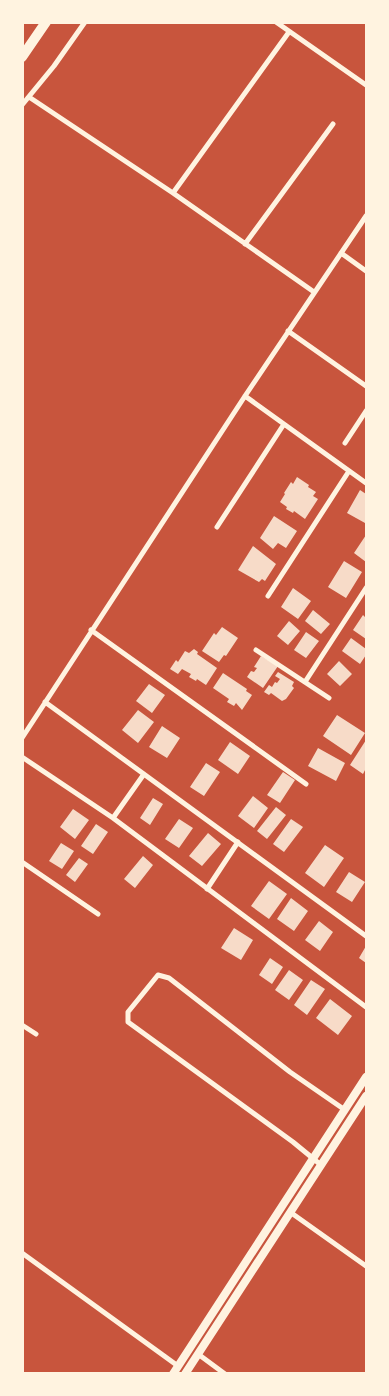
<svg xmlns="http://www.w3.org/2000/svg" width="389" height="1396" font-family="'Noto Sans',sans-serif">
  <rect width="100%" height="100%" fill="#c8553d"/>
  <path fill="#f7dbc8" d="M297,477L309,485L308,487L316,492L313,496L318,499L305,519L294,511L293,513L286,509L287,507L280,502L285,494L284,493L291,482L293,484Z
    M360,490L366,494L365,523L347,513Z
    M274,516L297,531L286,548L278,543L273,549L260,538Z
    M366,535V562L354,553Z
    M253,546L276,564L265,581L262,579L259,582L238,570Z
    M344,561L362,572L346,598L328,587Z
    M293,588L311,601L298,619L281,607Z
    M313,610L330,624L321,634L305,621Z
    M363,615L366,618V639L353,630Z
    M289,621L300,631L288,645L277,636Z
    M222,627L238,638L226,656L224,655L219,662L202,651L214,633L216,635Z
    M306,632L319,641L306,658L294,650Z
    M351,638L366,649V655L360,664L342,651Z
    M194,649L198,652L197,654L217,668L206,685L197,679L196,681L189,677L191,674L182,669L178,674L170,669L176,660L178,662L185,651L189,653Z
    M261,656L278,666L263,688L247,677L251,671L254,672L257,668L254,667Z
    M339,661L352,674L340,686L327,674Z
    M278,672L294,682L292,686L294,688L286,699L282,701L271,693L269,695L264,692L269,685L272,687L275,682L277,683L280,679L275,676Z
    M223,673L247,689L246,691L252,695L242,710L236,703L234,706L227,702L229,699L213,688Z
    M149,684L165,695L152,713L136,701Z
    M138,710L154,722L138,743L122,730Z
    M337,715L365,733L351,755L323,736Z
    M162,726L180,738L167,758L149,747Z
    M366,740V768L363,774L350,765Z
    M230,742L250,756L238,774L218,760Z
    M318,748L345,763L336,781L308,766Z
    M206,763L220,772L204,796L190,787Z
    M283,772L295,780L280,803L267,795Z
    M253,796L268,808L254,828L238,816Z
    M153,798L163,804L150,825L140,818Z
    M276,807L286,815L267,839L257,831Z
    M73,809L89,820L75,839L60,827Z
    M179,819L193,828L179,848L165,839Z
    M291,819L303,827L284,852L273,844Z
    M96,824L108,832L93,854L81,846Z
    M208,833L221,844L202,866L189,856Z
    M61,843L74,851L62,869L49,861Z
    M325,845L344,858L324,887L305,873Z
    M143,856L153,865L135,888L124,879Z
    M79,858L88,864L75,882L66,875Z
    M349,872L365,882L352,902L336,892Z
    M269,881L287,894L269,919L251,906Z
    M291,898L308,911L294,931L277,919Z
    M319,921L333,932L320,951L305,940Z
    M234,928L253,940L241,960L221,948Z
    M366,946V963L359,958Z
    M270,958L283,967L272,984L259,975Z
    M289,970L303,980L289,1000L275,990Z
    M311,980L325,989L307,1015L294,1005Z
    M330,999L352,1016L338,1035L316,1018Z"/>
  <g fill="none" stroke-linecap="round" stroke-linejoin="round">
    <path stroke="#fff3e0" stroke-width="5" d="M276,22L366,85
      M29,97L173,193L314,292
      M22,105L54,66L85,22
      M173,193L289,32
      M245,244L333,124
      M341,253L366,271
      M288,331L366,386
      M245,396L366,483
      M345,443L366,411
      M217,527L284,424
      M268,596L349,471
      M91,630L306,784
      M256,650L329,698
      M305,682L366,588
      M45,702L366,936
      M22,738L245,396L366,216
      M22,757L113,818L366,1007
      M113,818L144,774
      M22,862L98,914
      M207,889L238,842
      M22,1025L36,1034
      M321,1165L293,1142L128,1022V1012L158,975L169,978L290,1072L345,1110
      M290,1212L366,1266
      M22,1253L178,1366
      M198,1354L225,1374"/>
    <path stroke="#fff3e0" stroke-width="8" d="M173,1374L366,1077
      M185,1374L366,1096"/>
    <path stroke="#fff3e0" stroke-width="10" d="M22,57L46,22"/>
  </g>
  <rect width="389" height="1396" fill="none" stroke="#fff3e0" stroke-width="48"/>
</svg>
